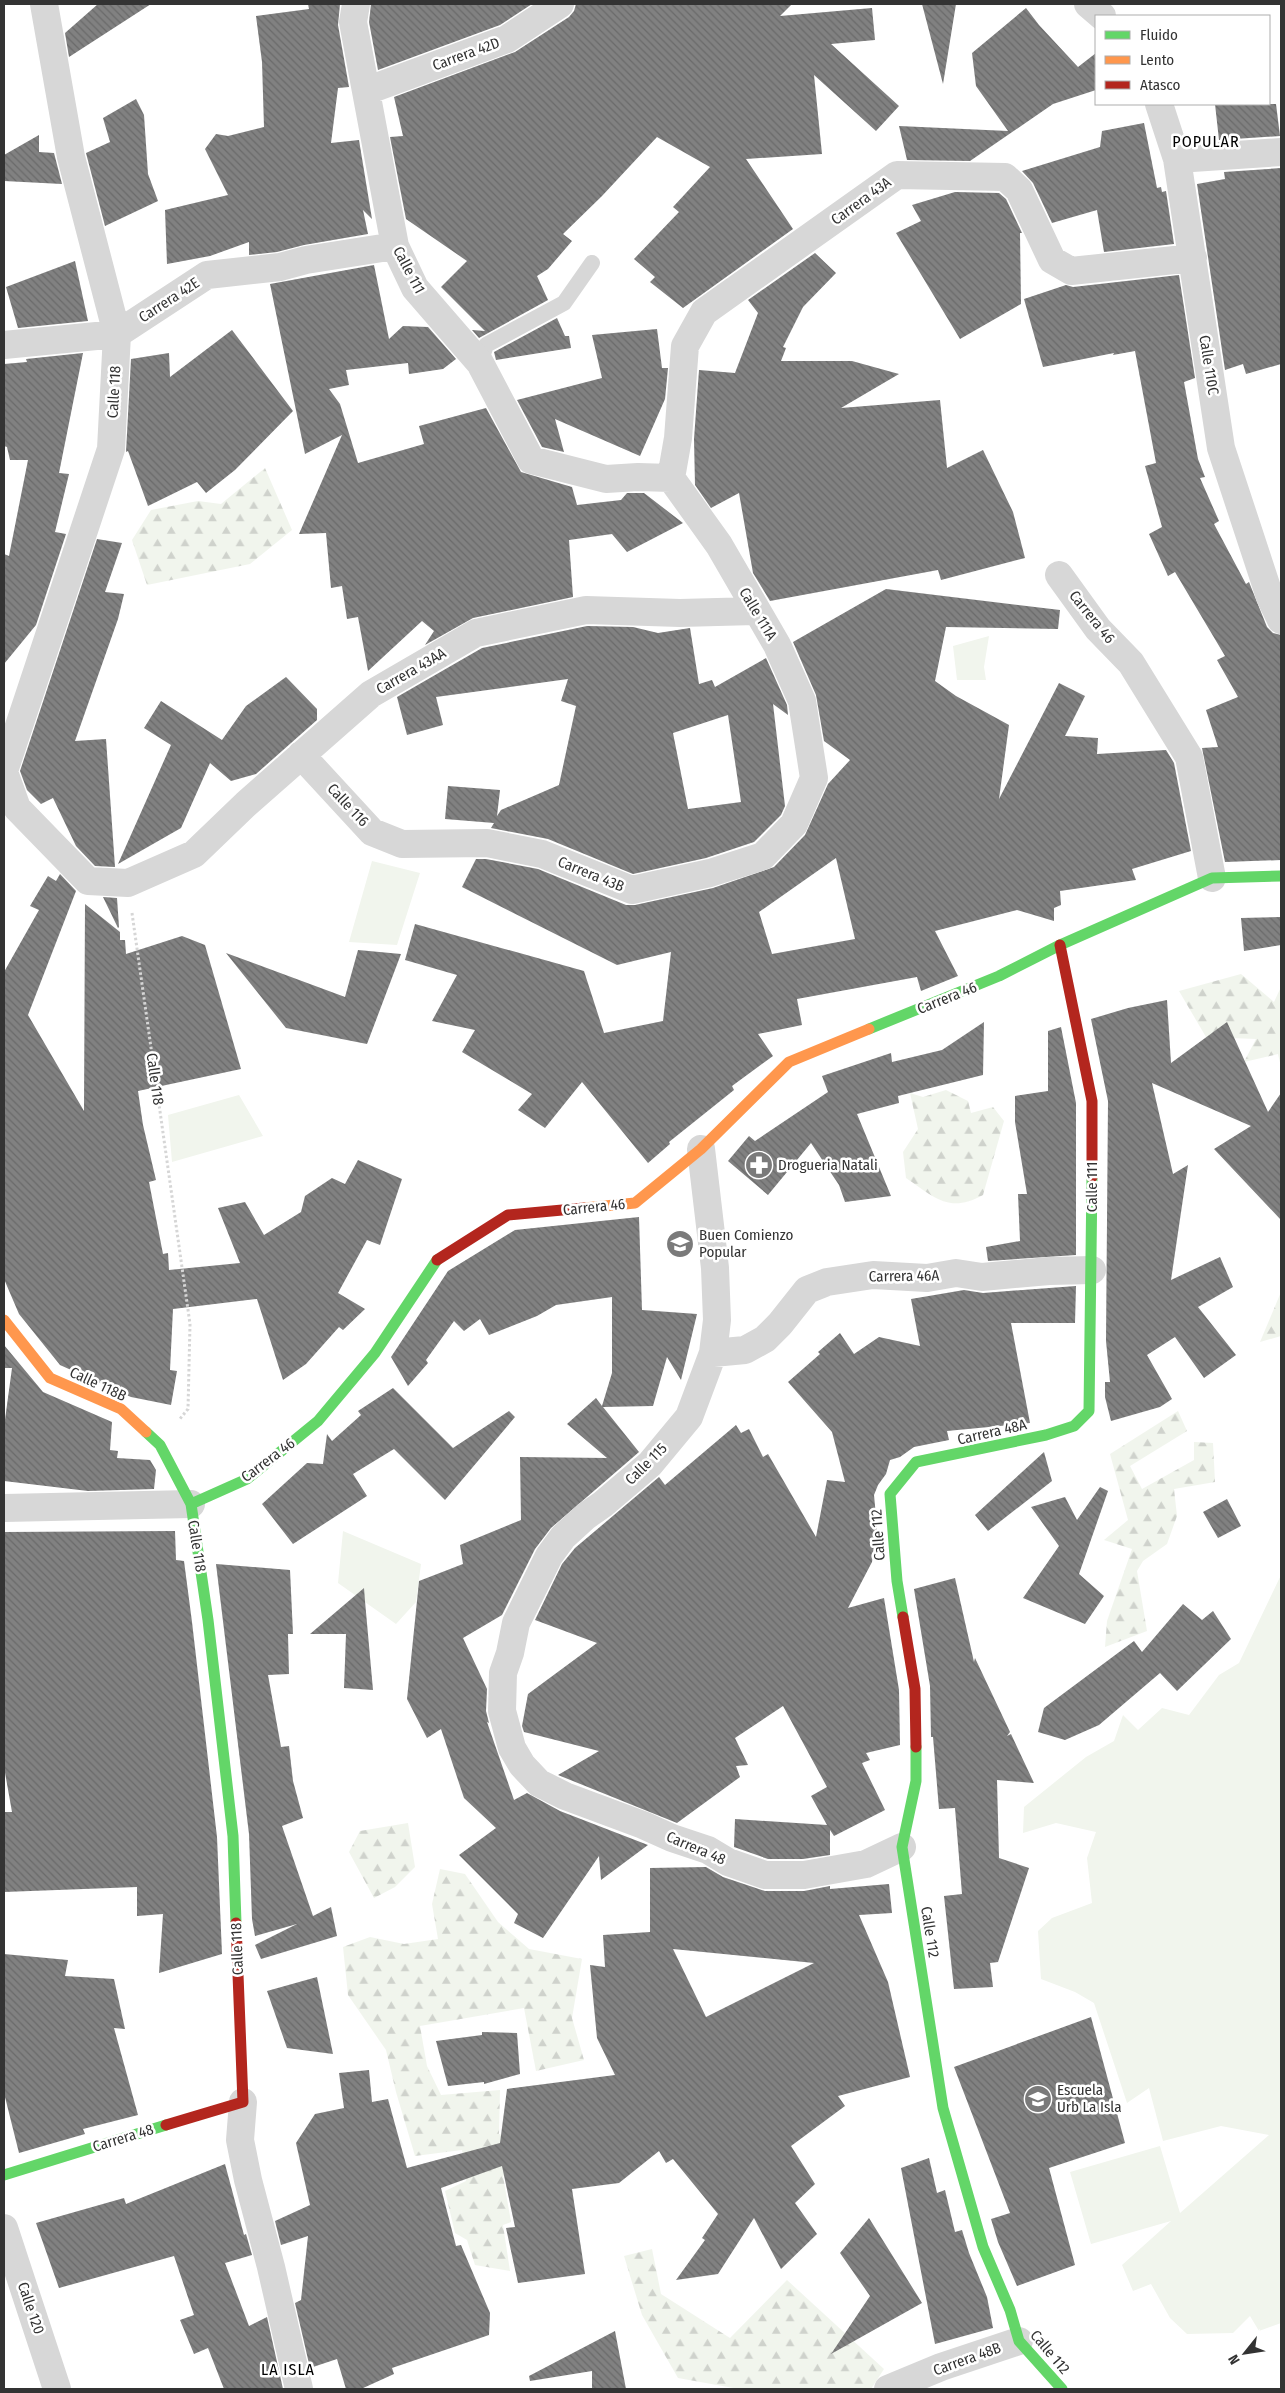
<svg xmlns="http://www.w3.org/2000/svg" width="1285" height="2393" font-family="'Fira Sans Condensed',sans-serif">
  <defs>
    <pattern id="forest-firs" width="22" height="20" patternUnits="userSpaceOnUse" patternTransform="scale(1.25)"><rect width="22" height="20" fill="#f1f5ed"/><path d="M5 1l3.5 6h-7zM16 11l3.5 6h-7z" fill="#cfd2cc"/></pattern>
    <pattern id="building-back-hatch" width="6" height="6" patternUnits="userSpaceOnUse" patternTransform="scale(1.25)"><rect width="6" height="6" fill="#818181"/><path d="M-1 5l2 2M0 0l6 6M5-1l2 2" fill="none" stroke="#6a6a6a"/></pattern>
  </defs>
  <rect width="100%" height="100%" fill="#fff"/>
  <path fill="url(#forest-firs)" d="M265,468L292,530L250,564L147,585L132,540L151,510L198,501L221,504Z
    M1241,974L1274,1002L1281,987V1067L1278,1054L1244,1062L1256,1039L1206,1037L1179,991Z
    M946,1090L968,1101L971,1113L993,1107L1004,1121L983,1195C949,1214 934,1197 906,1178L903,1152L918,1129L910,1093L923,1097Z
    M1281,1292V1336L1260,1342Z
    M1178,1411L1187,1431L1130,1466L1142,1489L1194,1460V1442L1213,1443L1215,1482L1174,1489L1177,1516L1167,1544L1143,1561L1137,1571L1147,1631L1105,1647L1107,1621L1132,1549L1104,1540L1128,1520L1110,1454Z
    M408,1823L415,1867L395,1887L374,1898L349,1852L360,1831Z
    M440,1869L465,1874L498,1922L529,1949L582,1959L572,2018L584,2060L536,2071L524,2008L420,2026L427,2066L441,2095L500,2090L499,2134L516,2139L523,2172L503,2176L511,2222L503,2225L510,2271L475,2265L467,2240L455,2233L445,2191L466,2181L462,2150L415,2156L396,2092L386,2050L348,1995L343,1947L370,1937L404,1944L438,1939L432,1904Z
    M652,2249L661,2294L730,2338L787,2280L884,2369L871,2389H739L678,2378L642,2315L624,2256Z"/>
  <path fill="#f1f5ed" d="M989,636L984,667L986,680H957L953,646Z
    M372,861L420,873L397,945L349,942Z
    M239,1095L263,1136L172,1162L168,1115Z
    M343,1531L421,1564L416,1602L396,1624L338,1583Z
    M1281,1575V2323L1259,2331L1250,2316L1233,2333L1187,2334L1170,2318L1151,2284L1133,2291L1122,2265L1171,2221L1091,2244L1070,2172L1160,2146L1180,2213L1269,2135L1221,2126L1163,2141L1149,2088L1127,2103L1094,2003L1075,1992L1041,1979L1038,1931L1052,1918L1092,1903L1087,1858L1096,1832L1056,1823L1023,1833L1024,1807L1086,1757L1114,1741L1123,1715L1138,1730L1162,1708L1189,1715L1219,1675L1239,1663Z"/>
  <path fill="url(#building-back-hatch)" fill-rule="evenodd" d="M98,4H151L69,57L65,33Z
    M308,4H340L338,25L349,87L338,88L331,143L359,140L372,219L363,210L368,234L304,245L277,252L249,255V242L210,256L167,264L165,210L228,195L205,149L216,134L228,136L264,127L262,62L256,16L309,9Z
    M371,4H532L500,25L378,70L369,22Z
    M576,4H792L780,16L872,8L875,40L831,44L899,106L876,131L814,75L822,154L746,159L793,229L683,308L650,282L655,277L634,259L679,212L673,207L710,167L657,137L602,196L563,234L572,241L548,269L537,276L548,300L479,338L472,330L485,331L441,287L467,261L406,219L390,137L403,136L394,97L515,52L569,17L574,11Z
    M922,4H956L943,84Z
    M1026,8L1039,25L1078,67L1096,53V90L1053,104L970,161L907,160L899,126L1008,131L976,86L972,53Z
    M136,99L144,115L148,174L158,201L105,226L86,153L110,142L103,118Z
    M1215,104H1276L1280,136L1219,140Z
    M1144,123L1157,188L1161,187L1162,192L1166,191L1174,244L1104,252L1097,210L1052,223L1033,183L1022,171L1100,147L1102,131Z
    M39,135V152L54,153L62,184L4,181V155Z
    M1281,168V364L1246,374L1243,364L1225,370L1197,184L1225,179L1224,172Z
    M955,192L999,193L1006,199L1022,233H1020L1021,304L960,339L896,233L921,221L912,205Z
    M815,253L836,273L803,307L783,347L786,348L781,361H852L899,374L841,408L940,400L947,468L983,450L1013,512L1025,558L941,580L938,570L770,601L753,573L739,493L711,508L695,485L694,439L699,370L735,373L758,313L748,300Z
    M75,261L88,321L18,328L6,287Z
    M374,265L389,339L403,326L428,327L456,359L443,369L409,374L408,363L346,370L349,385L329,389L340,404L358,463L424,444L419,426L486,408L521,472L572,487L577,505L621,500L627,493H644L683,523L627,552L612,534L569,540L573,597L473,618L425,645L434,631L422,621L368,671L358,617L347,619L342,586L331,588L326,533L299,534L342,435L305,454L270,284Z
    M1179,275L1195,378L1184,382L1198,459L1205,477L1200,478L1219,521L1214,524L1246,584L1249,582L1267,627L1273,633L1281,635V860L1225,862L1202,748L1218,747L1206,710L1238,697L1217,660L1225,656L1175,572L1168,576L1149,534L1162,527L1145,466L1156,463L1135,351L1113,355L1114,353L1043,367L1024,299L1066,285L1073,287Z
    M557,318L565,336H569L571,348L496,360L494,352Z
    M657,329L662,368H668L665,399L640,456L555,419L564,452L542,447L517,400L602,378L592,335Z
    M232,330L293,411L235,470L206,493L197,482L148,506L128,451L126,452L131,359L169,353L170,377Z
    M83,353L59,473L69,474L55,532L66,534L36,625L4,664V554L9,556L28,460H10L7,447L4,446V364L27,362L26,359Z
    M97,539L122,543L105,592L124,594L118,619L75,741L106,739L115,867L95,866L76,846L53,798L41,804L27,790L20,771Z
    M886,589L1060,610L1058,629L946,627L935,681L956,696L1009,725L999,799L1059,683L1085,696L1065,736L1098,738L1097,754L1166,750L1174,763L1191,851L1132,869L1136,880L1060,891L1061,905L1054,908V921L1017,910L935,931L958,976L921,991L917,977L797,999L802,1025L758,1034L773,1056L732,1086L734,1090L669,1142L670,1144L648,1163L582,1082L545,1128L518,1110L532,1094L462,1052L475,1030L432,1021L457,975L405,960L415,924L584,971L604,1033L663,1021L671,952L617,965L462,887L476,859H486L538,869L626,905H635L713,888L774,867L805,835L828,784L850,760L824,741L816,695L793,642ZM836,858L855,939L772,954L759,912Z
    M587,626L633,627L658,633L690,628L699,684L712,680L715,687L766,658L787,705L788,715L773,704L785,806L781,815L754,842L706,858L633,874L548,839L491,828L494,823L445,819L448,786L500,790L497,816L501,810L559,785L576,706L561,701L568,679L436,697L443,725L407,735L397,697L482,648ZM728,715L741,802L688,809L673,733Z
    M286,677L317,709V720L256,774L231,781L210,763L181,828L118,864L171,745L144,728L161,701L222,740L246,706Z
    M60,874L76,891L28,1015L84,1111L85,904L120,932V940H125L126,954L182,936L205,945L241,1069L138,1091L143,1125L156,1180L149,1182L163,1254L168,1253L169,1270L240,1263L218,1208L245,1202L264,1235L301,1212L305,1196L332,1178L345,1184L358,1160L402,1179L380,1245L367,1240L338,1293L365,1309L343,1330L339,1327L306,1364L283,1380L257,1299L173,1309L170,1370L177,1371L171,1405L131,1397L60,1365L19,1314L4,1279V972L39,910L30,906L48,876L56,881Z
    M103,897L117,898L119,927L118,928Z
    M1281,917V945L1244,951L1241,918Z
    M358,950L401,954L367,1044L286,1028L226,953L345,997Z
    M1167,1000L1171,1063L1227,1022L1268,1112L1281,1093V1220L1214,1149L1251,1126L1152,1083L1173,1174L1188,1165L1171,1280L1220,1257L1233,1287L1198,1307L1236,1355L1204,1378L1175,1337L1147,1355L1172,1399L1160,1407L1111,1421L1105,1397V1382H1110L1106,1341L1108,1101L1091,1019L1128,1008Z
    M984,1022L983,1075L898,1096L899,1103L857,1114L891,1196L845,1202L839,1185L811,1143L768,1195L728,1161L749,1136L755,1141L828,1092L822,1076L891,1053L892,1062L942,1050Z
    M1061,1027L1076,1103V1255L988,1261L986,1247L1020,1241L1018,1194H1027L1015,1122V1096L1048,1091V1031Z
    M639,1217L642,1310L697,1314L681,1380L667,1357L653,1406L603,1407L639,1452L551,1528L535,1549L502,1615L463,1638L487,1689L486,1711L489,1723L487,1722L514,1800L527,1793L560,1811L648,1845L601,1880L599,1856L543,1938L514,1923L518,1914L459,1855L496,1828L464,1798L441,1729L427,1738L407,1699L419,1581L463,1564L460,1545L521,1520L520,1457L607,1458L567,1424L596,1398L602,1406L612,1373V1297L556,1305L537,1316L489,1335L480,1319L464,1331L454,1321L426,1360L428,1363L408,1386L391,1357L448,1271L515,1230Z
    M1076,1286L1075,1323H1011L1030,1423L947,1431L949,1440L914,1447L900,1457L890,1460L886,1474L878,1485L874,1495L877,1527L872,1562L848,1608L884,1598L899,1690L900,1745L866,1753L870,1760L862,1763L885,1810L834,1836L830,1830V1855L803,1859H768L734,1847L735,1819L827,1825L811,1796L827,1787L783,1706L735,1738L748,1765L736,1766L740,1777L677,1823L558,1775L599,1751L524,1732L522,1726L528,1694L597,1643L535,1620L562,1564L575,1548L659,1477L665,1485L736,1425L741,1433L749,1429L763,1457L768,1454L816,1537L827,1480L845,1482L832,1432L788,1382L820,1354L818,1352L840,1333L854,1354L879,1337L920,1346L911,1299L964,1290L983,1293Z
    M4,1345L43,1392L112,1422L110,1450L118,1451L117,1458L150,1460L156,1470L154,1489L88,1491L4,1481V1427L12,1368H4Z
    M393,1388L453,1448L509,1411L515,1417L445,1500L394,1449L353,1474L367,1496L293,1544L262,1504L307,1463L323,1464L327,1434L332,1441L361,1415L358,1411Z
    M1044,1452L1052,1481L988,1531L975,1515Z
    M1100,1487L1108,1491L1079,1574L1104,1596L1085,1624L1023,1598L1059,1546L1031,1507L1065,1497L1077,1520Z
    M1227,1499L1241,1526L1218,1538L1203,1512Z
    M175,1531L176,1560L184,1561L192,1622L217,1837L222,1954L159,1973L163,1914L137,1916V1887L4,1892V1812H12L4,1767V1532Z
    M216,1564L290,1570L293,1634H288L289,1674L268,1675L281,1747L289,1746L293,1781L303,1818L282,1826L313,1916L331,1907L337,1936L261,1959L255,1945L297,1924L255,1936L252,1919L249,1834Z
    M955,1578L974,1662L975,1658L1010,1732L1007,1736L1011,1734L1034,1783L997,1780L999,1858L1029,1868L998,1962L990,1963L993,1987L954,1989L944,1896L962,1894L955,1808L939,1809L933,1737H931L930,1686L914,1589Z
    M364,1588L365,1601L373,1690L344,1688L346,1634H310Z
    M1183,1604L1202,1620L1213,1611L1231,1639L1177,1691L1160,1673L1099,1725L1065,1740L1038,1732L1044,1708L1134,1641L1142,1652Z
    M706,1867L723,1877L765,1891H804L830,1886V1889L889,1884L892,1913L859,1915L888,1982L910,2077L838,2096L845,2106L791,2146L815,2184L795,2203L817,2234L781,2269L754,2218L718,2274L676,2280L705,2240L702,2238L718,2214L673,2159L666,2163L659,2151L619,2183L572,2189L585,2274L518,2283L506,2228L515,2227L502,2166L441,2188L456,2246L461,2245L490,2313L489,2335L392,2368L394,2374L361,2389H346L337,2359L310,2368L295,2303L301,2300L308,2236L281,2245L275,2221L310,2205L296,2143L315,2114L344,2108L339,2073L369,2070L372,2102L388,2099L407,2168L500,2143L507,2089L615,2075L597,2038L590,1965L605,1967L603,1935L650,1932V1868ZM673,1949L814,1963L706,2017Z
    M4,1954L68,1960L65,1976L114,1979L125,2029L114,2028L138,2115L83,2129L85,2134L19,2153L4,2093Z
    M317,1977L333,2054L287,2048L267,1991Z
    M1091,2017L1125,2143L1049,2168L1075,2265L1017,2286L998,2242L991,2219L1010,2213L954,2067Z
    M482,2032L517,2033L520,2074L484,2084V2082L448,2086L436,2041L482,2035Z
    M929,2158L937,2193L945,2190L955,2232L962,2230L969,2253L987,2297L993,2328L935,2344L901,2168Z
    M225,2164L244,2235L246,2234L252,2255L225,2263L249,2326L267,2317L283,2389H224L208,2348L194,2354L180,2320L194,2315L174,2256L59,2288L36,2223L124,2198L126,2204Z
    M869,2218L922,2303L831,2354L870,2296L840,2253Z
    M615,2331L626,2389H592V2371L530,2381L529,2376Z"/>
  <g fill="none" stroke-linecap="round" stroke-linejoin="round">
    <path stroke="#d6d6d6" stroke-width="3" stroke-dasharray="2.5 2.5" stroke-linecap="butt" d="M132,913L190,1324L188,1409L179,1420"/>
    <path stroke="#d7d7d7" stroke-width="16" d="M480,363L486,345L564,303L592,263"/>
    <path stroke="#d7d7d7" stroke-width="28" d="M1088,4L1102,16
      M366,91L507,39L560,4
      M1159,104L1177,159L1221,448L1270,597L1281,620
      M1177,159L1281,152
      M4,345L117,334L207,275L280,267L306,260L395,246
      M671,478L678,438L685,346L704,312L897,175L1005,177L1019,190L1052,260L1071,271L1193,258
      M1059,575L1098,629L1131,663L1189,757L1212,878
      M301,755L372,832L402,844L487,843L542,854L632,890L710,873L763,856L794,824L814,778L802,701L777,645L719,545L671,478L638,477L606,479L531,460L480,363L415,288L395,246L353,22L356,4
      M4,771L111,449L117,334L71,157L44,4
      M4,772L17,808L88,881L128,883L194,854L246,804L371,694L476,633L586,610L680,613L755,611
      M701,1149L715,1268L717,1320L713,1353L689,1417L650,1464L603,1504L586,1516L563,1537L549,1556L516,1623L510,1653L503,1673L502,1711L512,1748L522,1765L539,1783L565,1796L643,1825L672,1838L708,1850L728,1862L765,1875H804L866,1864L902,1847
      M713,1353L745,1350L765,1339L780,1324L807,1290L827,1282L873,1275L927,1278L956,1273L982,1277L1049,1271L1092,1270
      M4,1508L191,1504
      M243,2102L240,2140L248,2180L271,2267L299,2389
      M4,2228L57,2389
      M888,2389L941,2367L1019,2341"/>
    <path stroke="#63d668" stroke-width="11" d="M869,1029L999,976L1060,945L1212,878L1281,876
      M146,1432L160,1445L191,1504L208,1620L233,1836L236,1923
      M191,1504L247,1479L318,1421L375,1353L437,1260
      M903,1617L897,1581L890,1494L916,1462L1046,1435L1074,1426L1089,1411L1092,1177
      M916,1747V1781L902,1847L943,2108L983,2247L1010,2310L1019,2341L1062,2389
      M4,2175L166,2125"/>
    <path stroke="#ff974d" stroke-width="11" d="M584,1208L635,1203L701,1149L789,1062L869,1029
      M4,1320L50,1378L121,1409L146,1432"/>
    <path stroke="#b3261e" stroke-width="11" d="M1060,945L1092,1101V1177
      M437,1260L508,1215L584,1208
      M903,1617L915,1689L916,1747
      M166,2125L243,2102L236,1923"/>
  </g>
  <defs>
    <g id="pharmacy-disc" transform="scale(1.4375)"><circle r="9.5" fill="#7a7a7a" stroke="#fff"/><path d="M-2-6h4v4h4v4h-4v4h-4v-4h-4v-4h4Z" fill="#fff"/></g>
    <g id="school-disc" transform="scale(1.4375)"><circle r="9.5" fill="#7a7a7a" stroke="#fff"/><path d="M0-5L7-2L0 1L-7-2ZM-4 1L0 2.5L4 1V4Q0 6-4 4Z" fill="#fff"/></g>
  </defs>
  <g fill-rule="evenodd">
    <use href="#pharmacy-disc" x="759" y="1165"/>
    <use href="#school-disc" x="680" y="1244"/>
    <use href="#school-disc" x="1038" y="2099"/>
  </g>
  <g text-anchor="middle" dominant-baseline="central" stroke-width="5" stroke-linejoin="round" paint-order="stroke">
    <g font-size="15" fill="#333" stroke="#fff">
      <text transform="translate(466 54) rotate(-20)">Carrera 42D</text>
      <text transform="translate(861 201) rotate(-36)">Carrera 43A</text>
      <text transform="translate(409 270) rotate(62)">Calle 111</text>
      <text transform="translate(169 300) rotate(-33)">Carrera 42E</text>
      <text transform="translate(1209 365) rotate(81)">Calle 110C</text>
      <text transform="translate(114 392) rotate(-87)">Calle 118</text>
      <text transform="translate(758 614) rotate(59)">Calle 111A</text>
      <text transform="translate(1092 617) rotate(51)">Carrera 46</text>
      <text transform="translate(411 671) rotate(-30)">Carrera 43AA</text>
      <text transform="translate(348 805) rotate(47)">Calle 116</text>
      <text transform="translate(591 874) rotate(22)">Carrera 43B</text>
      <text transform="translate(947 998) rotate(-22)">Carrera 46</text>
      <text transform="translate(155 1079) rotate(82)">Calle 118</text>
      <text transform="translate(1092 1187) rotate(-90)">Calle 111</text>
      <text transform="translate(594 1207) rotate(-6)">Carrera 46</text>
      <text transform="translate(904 1276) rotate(-1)">Carrera 46A</text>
      <text transform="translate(98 1384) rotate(25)">Calle 118B</text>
      <text transform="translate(992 1432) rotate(-13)">Carrera 48A</text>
      <text transform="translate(268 1460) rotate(-37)">Carrera 46</text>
      <text transform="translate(646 1464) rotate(-45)">Calle 115</text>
      <text transform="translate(878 1535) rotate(-94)">Calle 112</text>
      <text transform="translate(197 1546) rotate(81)">Calle 118</text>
      <text transform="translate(696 1848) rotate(23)">Carrera 48</text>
      <text transform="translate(930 1932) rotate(81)">Calle 112</text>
      <text transform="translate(237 1949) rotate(-92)">Calle 118</text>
      <text transform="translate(123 2138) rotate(-17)">Carrera 48</text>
      <text transform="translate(31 2308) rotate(71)">Calle 120</text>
      <text transform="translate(1050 2352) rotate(50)">Calle 112</text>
      <text transform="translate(967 2359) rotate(-20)">Carrera 48B</text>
    </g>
    <g font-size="15" fill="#333" stroke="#fff" text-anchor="start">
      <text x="778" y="1165">Drogueria Natali</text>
      <text x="699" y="1235">Buen Comienzo<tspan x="699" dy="17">Popular</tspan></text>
      <text x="1057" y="2090">Escuela<tspan x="1057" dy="17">Urb La Isla</tspan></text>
    </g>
    <g font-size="16" letter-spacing="1" fill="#000" stroke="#fff">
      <text x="1206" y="141">POPULAR</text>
      <text x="288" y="2369">LA ISLA</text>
    </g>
  </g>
  <rect width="1285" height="2393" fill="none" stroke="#333333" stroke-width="10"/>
  <rect x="1095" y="15" width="175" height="90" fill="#ffffff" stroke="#adadad"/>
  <rect x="1105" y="31" width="25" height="8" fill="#63d668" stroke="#adadad"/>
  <text x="1140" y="40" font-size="15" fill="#333333">Fluido</text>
  <rect x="1105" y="56" width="25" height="8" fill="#ff974d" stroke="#adadad"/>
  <text x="1140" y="65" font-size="15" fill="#333333">Lento</text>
  <rect x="1105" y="81" width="25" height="8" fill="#b3261e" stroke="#adadad"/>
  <text x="1140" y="90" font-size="15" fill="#333333">Atasco</text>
  <g transform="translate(1245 2353) rotate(240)" stroke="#ffffff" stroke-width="4" paint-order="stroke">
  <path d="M0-4L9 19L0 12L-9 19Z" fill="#333333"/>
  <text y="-8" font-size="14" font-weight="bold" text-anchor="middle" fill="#333333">N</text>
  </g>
</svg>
